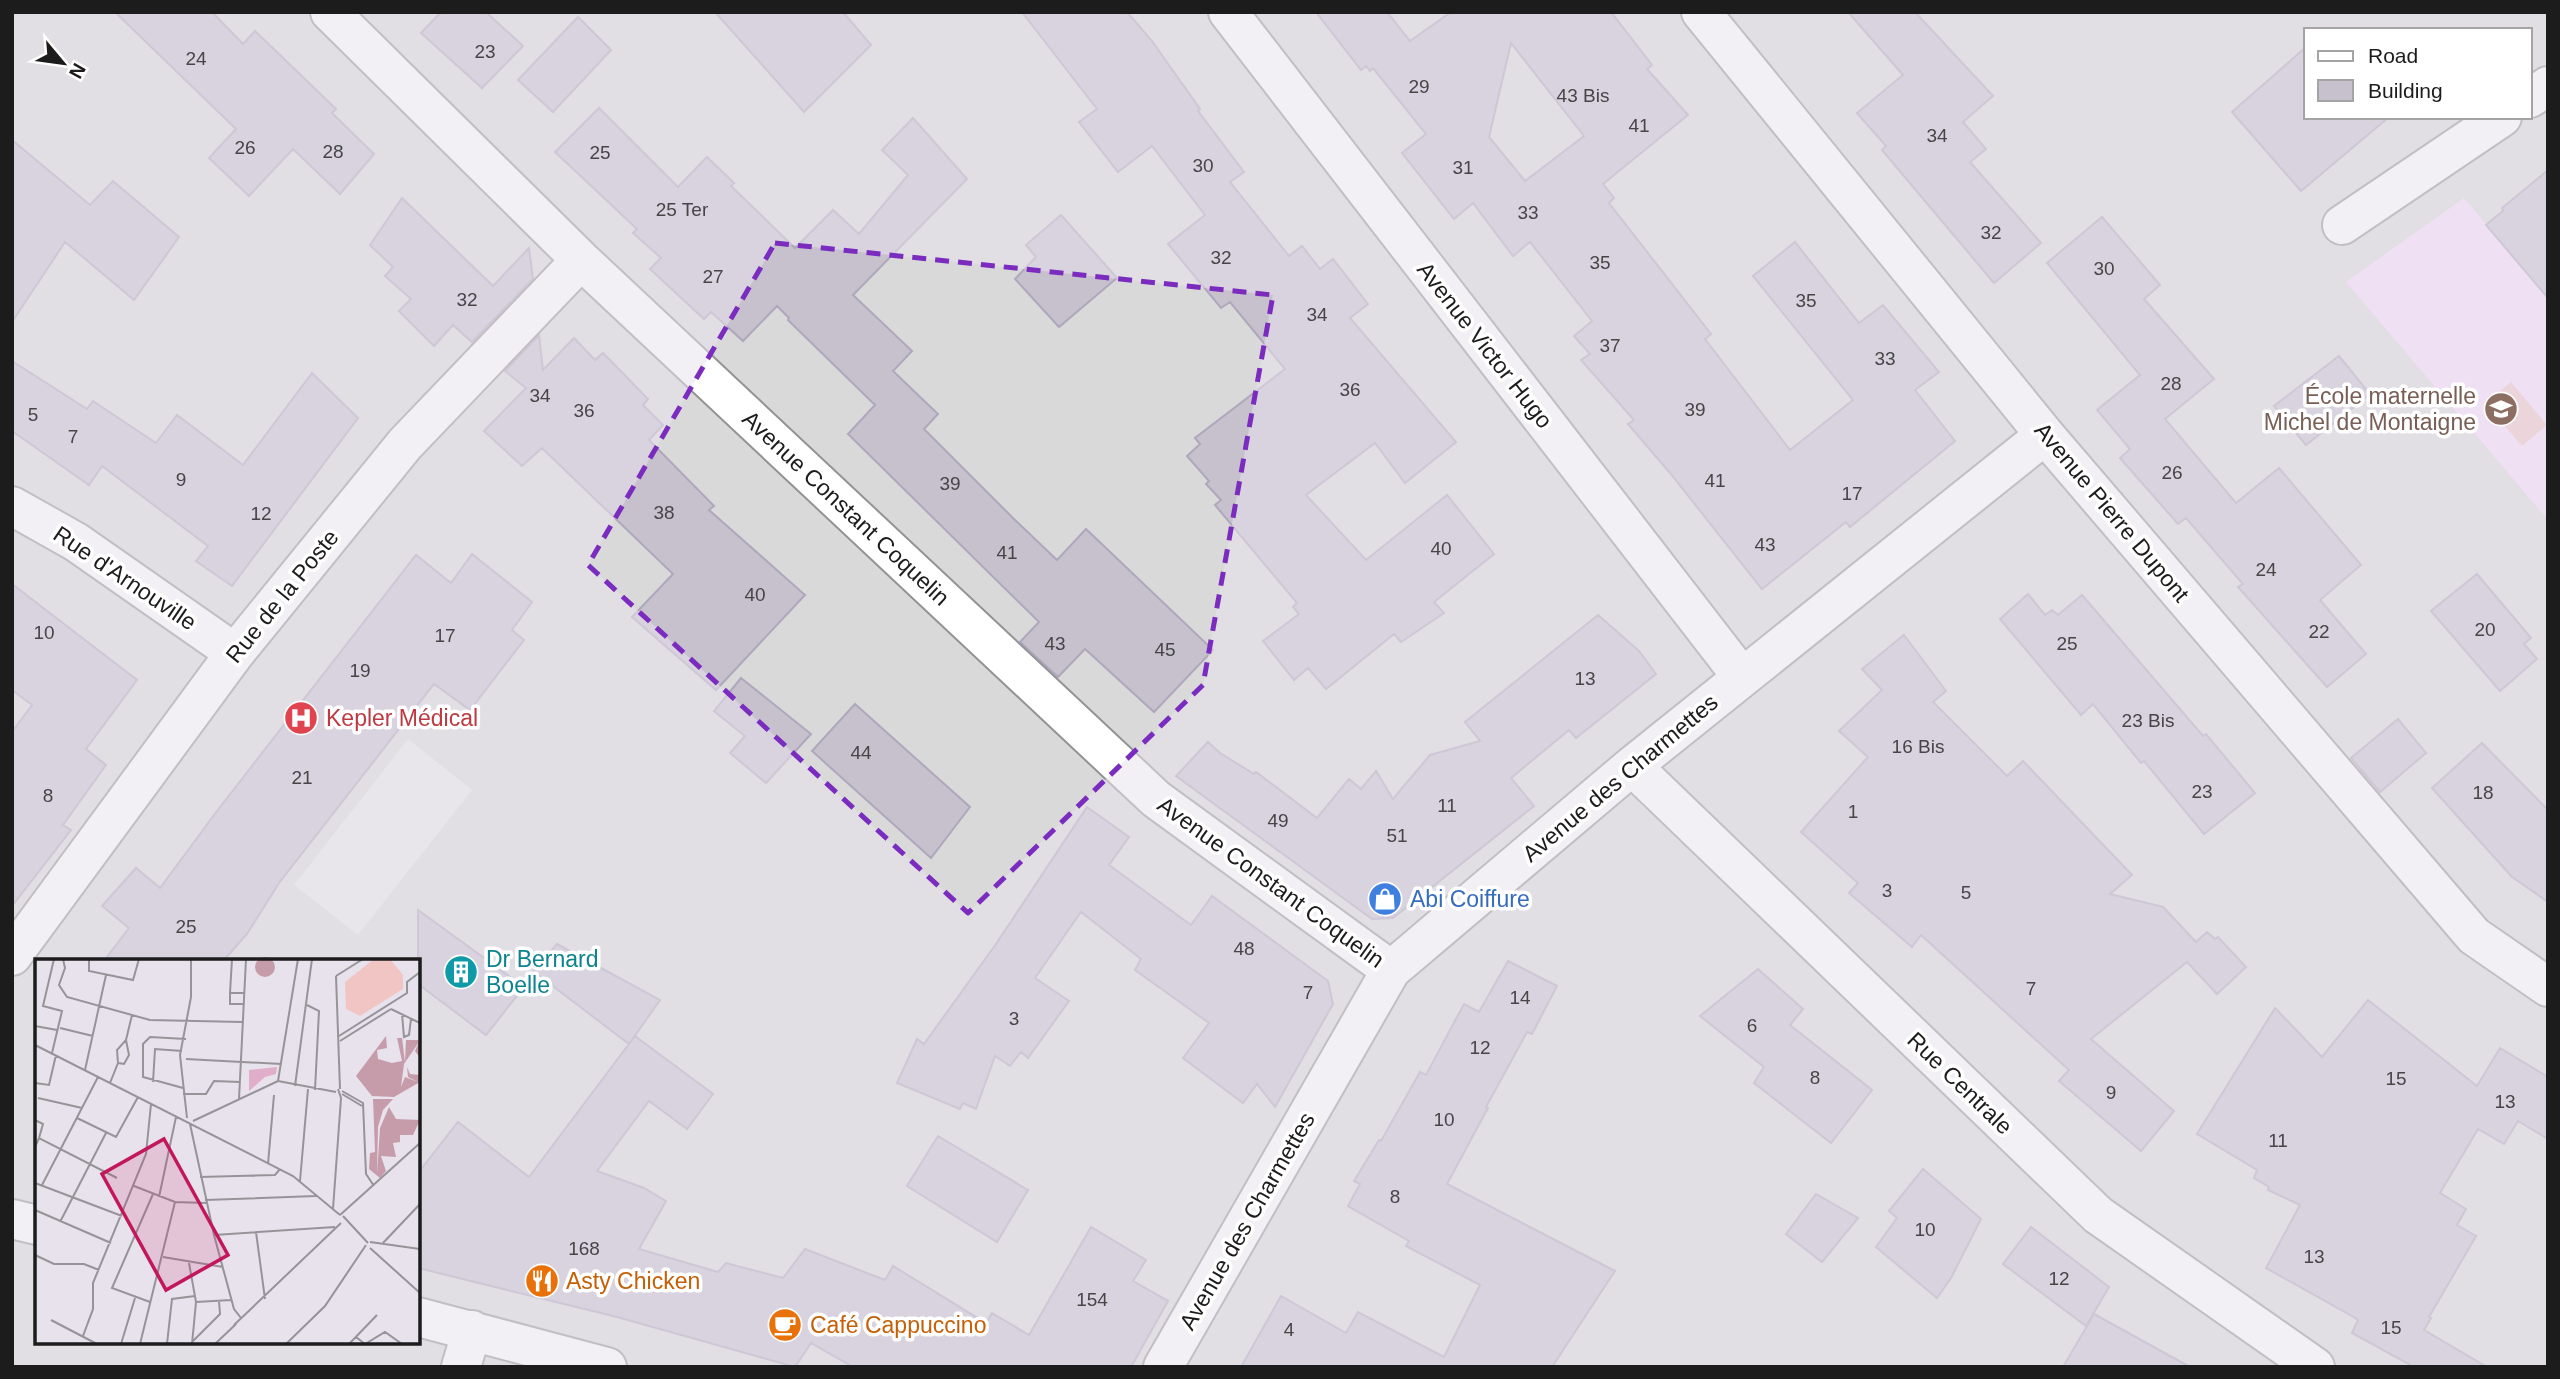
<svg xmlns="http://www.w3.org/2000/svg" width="2560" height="1379" font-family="Arial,sans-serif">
  <rect width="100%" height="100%" fill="#e8e2ec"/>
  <path fill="#d9d9da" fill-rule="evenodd" d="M12,12H2548V1367H12ZM2306,30H2530V117H2306ZM37,961H418V1342H37Z"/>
  <path fill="#f9ddfa" d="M2464,198L2548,298V520L2346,282Z"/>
  <path fill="#f1c5c4" d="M2511,382L2547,425L2522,446L2485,403Z"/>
  <path fill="#e8e8e8" d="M408,739L472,790L358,935L294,885Z"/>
  <path fill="#c6c1cd" stroke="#afa7bb" stroke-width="2" fill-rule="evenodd" d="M115,12H212L243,44L255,31L336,109L332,113L374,154L340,194L293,149L249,196L209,158L236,129Z
    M441,12H486L523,46L482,88L421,33Z
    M715,12H843L871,45L804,112Z
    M1022,12H1127L1152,41L1200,109L1198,111L1244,172L1230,182L1289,256L1302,246L1320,269L1333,259L1368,304L1350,318L1456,442L1405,483L1375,443L1306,495L1366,560L1447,495L1494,554L1434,602L1444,613L1401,642L1394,634L1326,689L1308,668L1294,680L1263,641L1299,614L1293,607L1297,603L1215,505L1221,500L1206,484L1209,481L1187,456L1200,444L1195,438L1285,369L1230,302L1221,308L1168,244L1205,215L1152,146L1118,172L1079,122L1097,109Z
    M1316,12H1387L1410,41L1451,12H1611L1652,65L1647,69L1688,115L1603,184L1614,198L1609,203L1711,334L1705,339L1790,450L1853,400L1753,276L1795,242L1859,323L1883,305L1939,372L1915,390L1955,441L1850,527L1846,522L1762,589L1670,473L1628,424L1634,420L1581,360L1590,354L1574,336L1592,321L1530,242L1513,256L1473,203L1454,219L1402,153L1426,134L1373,68L1370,71L1366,66L1361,70ZM1511,43L1584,136L1525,181L1489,137Z
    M1848,12H1915L1993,96L1963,122L1986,149L1970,162L2041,243L1994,283L1882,150L1886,146L1857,113L1903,75Z
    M578,17L611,50L553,112L518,80Z
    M2306,47V117H2389L2301,191L2232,112Z
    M599,108L678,187L707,157L734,183L731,186L795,248L833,210L859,234L908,175L882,150L913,118L967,179L853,295L912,351L893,371L938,414L924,429L1015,520L1057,560L1086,529L1213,650L1154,712L1085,649L1058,677L1020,642L1039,622L848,434L875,405L788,320L789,318L777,306L743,341L711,312L704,319L650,269L661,258L633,233L637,229L555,152Z
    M12,140L90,205L113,181L179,237L134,300L65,242L12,322Z
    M2548,170V298L2486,225L2503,211L2502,208Z
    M402,198L493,286L529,248L533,279L472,342L453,325L434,346L399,311L411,299L385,276L393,267L370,245Z
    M1061,215L1117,278L1059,327L1015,279L1036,257L1026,245Z
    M2102,217L2160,285L2144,299L2214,379L2165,419L2236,503L2279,468L2361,565L2320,600L2366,654L2327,687L2238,587L2243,584L2186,518L2178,524L2120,458L2130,449L2097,410L2140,375L2047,263Z
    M539,335L543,370L574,338L595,360L603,353L648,399L643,405L663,425L649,440L714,506L709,510L805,595L716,690L632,617L673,574L542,448L522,466L484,431L526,388L505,371Z
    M2339,356L2370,394L2306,445L2274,406Z
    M12,361L87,409L93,401L156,443L177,415L243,465L312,373L358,418L232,586L196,561L208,546L102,466L89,485L12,431Z
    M472,554L532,602L512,630L524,640L470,710L434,684L279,883L247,934L223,961H104L129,928L102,906L136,868L160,888L217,811L416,555L451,583Z
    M2477,574L2531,638L2524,644L2537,659L2500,691L2431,611Z
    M12,584L137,680L86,749L106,765L63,825L71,830L12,906V732L32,705L12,690Z
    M2028,594L2045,615L2052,610L2058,615L2082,595L2203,736L2206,734L2255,793L2204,834L2144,761L2141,763L2093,704L2081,715L2000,619Z
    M1598,615L1639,651L1656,674L1576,738L1569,730L1511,778L1534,806L1393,918L1372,919L1176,776L1208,742L1220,753L1254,774L1256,772L1317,818L1349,779L1361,789L1376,771L1393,799L1430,755L1480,741L1465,722Z
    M1904,635L1946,691L1933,702L2007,776L2023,761L2132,875L2110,894L2163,907L2196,942L2207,932L2215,939L2218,937L2246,967L2217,994L2187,962L2091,1039L2174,1111L2141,1151L2059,1081L2069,1070L1921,935L1912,947L1849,893L1858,883L1801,832L1868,757L1839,731L1882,690L1862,669Z
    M741,678L811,734L766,783L730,753L745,736L714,711Z
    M855,704L970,807L931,858L812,751Z
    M2398,719L2426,753L2380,792L2351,758Z
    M2482,743L2548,810V902L2512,877L2432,788Z
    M1087,807L1129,837L1109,865L1191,925L1212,896L1328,981L1333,1004L1275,1107L1257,1084L1243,1103L1183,1058L1209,1023L1135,970L1141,959L1081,912L1035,978L1069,1001L1028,1058L1021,1052L1010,1066L995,1056L976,1109L963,1103L960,1109L897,1083L917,1039L924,1044L996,944Z
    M418,910L524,987L486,1035L418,984Z
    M557,944L660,1000L629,1044L533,971Z
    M1508,961L1557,986L1532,1034L1527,1032L1486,1107L1488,1108L1447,1184L1615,1271L1552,1367H1241L1281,1296L1346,1333L1358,1312L1444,1357L1480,1285L1406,1246L1409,1241L1348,1206L1360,1184L1354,1181L1379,1140L1381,1141L1420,1072L1426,1075L1464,1004L1479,1012Z
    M1758,969L1803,1009L1790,1025L1872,1090L1831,1143L1754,1083L1764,1067L1700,1016Z
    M2368,1000L2477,1086L2500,1048L2548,1077V1139L2518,1121L2504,1144L2478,1129L2440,1193L2466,1209L2457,1225L2476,1236L2429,1317L2431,1318L2424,1330L2487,1367H2414L2352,1333L2358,1320L2350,1315L2266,1268L2300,1205L2268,1190L2269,1187L2254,1178L2257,1170L2197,1134L2275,1008L2322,1057Z
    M635,1036L713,1094L687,1129L649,1101L597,1171L644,1188L666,1201L639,1249L718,1272L726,1263L783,1278L805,1249L885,1280L893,1266L986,1323L992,1313L1029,1335L1091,1227L1146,1260L1133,1281L1168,1301L1131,1367H853L811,1343L795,1367L617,1317L418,1268V1173L458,1122L529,1177Z
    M938,1136L1028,1190L997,1242L907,1186Z
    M1923,1169L1981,1219L1951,1278L1937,1298L1876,1247L1897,1218L1889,1211Z
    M1816,1194L1858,1218L1822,1262L1786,1234Z
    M2031,1227L2109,1287L2086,1326L2003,1264Z
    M2094,1314L2190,1367H2063Z"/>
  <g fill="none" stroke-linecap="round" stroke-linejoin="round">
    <g stroke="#939393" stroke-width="42">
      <path id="minor" d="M330,12L581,260L1156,799L1391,970
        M1228,12L1742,677
        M1701,12L2045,435L2474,936L2548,987
        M2530,98L2548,86
        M2342,225L2502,117
        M12,506L76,542L235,653
        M1632,766L2098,1215L2315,1367
        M12,956L235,653L405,444L581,260
        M12,1219L37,1225
        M418,1317L607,1367
        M461,1367L472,1330
        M1163,1367L1391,970L1632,766L2045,435"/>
    </g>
    <use href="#minor" stroke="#fff" stroke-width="38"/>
  </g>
  <path d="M0 0H2560V1379H0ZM775,243L1273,295L1203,685L968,913L588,565Z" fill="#e8e2ec" fill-opacity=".55" fill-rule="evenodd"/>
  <path fill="none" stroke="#7b2cbf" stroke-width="5" stroke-dasharray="14 9" stroke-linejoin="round" d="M775,243L1273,295L1203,685L968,913L588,565Z"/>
  <defs>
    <g id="school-disc" transform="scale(1.75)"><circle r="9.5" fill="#8d6e63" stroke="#fff"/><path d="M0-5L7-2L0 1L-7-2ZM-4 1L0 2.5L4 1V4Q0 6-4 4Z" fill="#fff"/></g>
    <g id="hospital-disc" transform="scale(1.75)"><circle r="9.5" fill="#e0444e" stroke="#fff"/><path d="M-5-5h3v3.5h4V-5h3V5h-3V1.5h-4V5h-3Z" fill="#fff"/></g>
    <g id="shop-disc" transform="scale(1.75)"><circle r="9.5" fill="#3f7fe0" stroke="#fff"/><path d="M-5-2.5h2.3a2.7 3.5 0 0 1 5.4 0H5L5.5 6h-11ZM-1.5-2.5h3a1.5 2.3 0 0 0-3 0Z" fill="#fff"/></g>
    <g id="building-disc" transform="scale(1.75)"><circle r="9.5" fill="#0f9aa8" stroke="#fff"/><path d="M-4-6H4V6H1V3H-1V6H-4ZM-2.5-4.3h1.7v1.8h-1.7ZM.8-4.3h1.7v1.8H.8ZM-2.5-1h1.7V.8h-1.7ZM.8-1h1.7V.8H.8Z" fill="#fff"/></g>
    <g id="restaurant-disc" transform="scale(1.75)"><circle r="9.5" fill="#e8710a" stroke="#fff"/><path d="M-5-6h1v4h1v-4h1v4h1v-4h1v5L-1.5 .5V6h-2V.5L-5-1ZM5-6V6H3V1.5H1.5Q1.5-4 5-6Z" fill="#fff"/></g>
    <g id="cafe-disc" transform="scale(1.75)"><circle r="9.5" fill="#e8710a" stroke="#fff"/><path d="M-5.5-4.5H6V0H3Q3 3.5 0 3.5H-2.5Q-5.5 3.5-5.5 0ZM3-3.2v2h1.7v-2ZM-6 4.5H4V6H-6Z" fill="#fff"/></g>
  </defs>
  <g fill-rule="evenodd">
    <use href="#school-disc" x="2501" y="409"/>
    <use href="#hospital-disc" x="301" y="718"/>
    <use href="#shop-disc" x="1385" y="899"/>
    <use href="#building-disc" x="461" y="972"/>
    <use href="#restaurant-disc" x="542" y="1281"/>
    <use href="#cafe-disc" x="785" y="1325"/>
  </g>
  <g text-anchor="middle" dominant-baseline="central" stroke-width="7" stroke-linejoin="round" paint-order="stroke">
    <g font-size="19" fill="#464548">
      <text x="485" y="51">23</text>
      <text x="196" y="58">24</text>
      <text x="1419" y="86">29</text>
      <text x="1583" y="95">43 Bis</text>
      <text x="1639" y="125">41</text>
      <text x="1937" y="135">34</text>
      <text x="245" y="147">26</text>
      <text x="333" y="151">28</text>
      <text x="600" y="152">25</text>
      <text x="1203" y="165">30</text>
      <text x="1463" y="167">31</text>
      <text x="682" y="209">25 Ter</text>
      <text x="1528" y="212">33</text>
      <text x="1991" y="232">32</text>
      <text x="1221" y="257">32</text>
      <text x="1600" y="262">35</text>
      <text x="2104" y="268">30</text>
      <text x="713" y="276">27</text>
      <text x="467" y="299">32</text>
      <text x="1806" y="300">35</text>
      <text x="1317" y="314">34</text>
      <text x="1610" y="345">37</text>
      <text x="1885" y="358">33</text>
      <text x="2171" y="383">28</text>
      <text x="1350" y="389">36</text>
      <text x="540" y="395">34</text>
      <text x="1695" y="409">39</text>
      <text x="584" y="410">36</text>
      <text x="33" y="414">5</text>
      <text x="73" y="436">7</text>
      <text x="2172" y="472">26</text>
      <text x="181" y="479">9</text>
      <text x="1715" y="480">41</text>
      <text x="950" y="483">39</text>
      <text x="1852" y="493">17</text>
      <text x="664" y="512">38</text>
      <text x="261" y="513">12</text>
      <text x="1765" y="544">43</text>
      <text x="1441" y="548">40</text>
      <text x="1007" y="552">41</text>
      <text x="2266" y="569">24</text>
      <text x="755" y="594">40</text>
      <text x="2485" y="629">20</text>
      <text x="2319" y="631">22</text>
      <text x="44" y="632">10</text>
      <text x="445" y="635">17</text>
      <text x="1055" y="643">43</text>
      <text x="2067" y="643">25</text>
      <text x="1165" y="649">45</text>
      <text x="360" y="670">19</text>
      <text x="1585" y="678">13</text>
      <text x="2148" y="720">23 Bis</text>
      <text x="1918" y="746">16 Bis</text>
      <text x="861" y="752">44</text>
      <text x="302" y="777">21</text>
      <text x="2202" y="791">23</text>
      <text x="2483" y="792">18</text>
      <text x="48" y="795">8</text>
      <text x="1447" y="805">11</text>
      <text x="1853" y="811">1</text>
      <text x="1278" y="820">49</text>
      <text x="1397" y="835">51</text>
      <text x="1887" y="890">3</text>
      <text x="1966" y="892">5</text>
      <text x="186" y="926">25</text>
      <text x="1244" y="948">48</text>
      <text x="2031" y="988">7</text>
      <text x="1308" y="992">7</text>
      <text x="1520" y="997">14</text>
      <text x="1014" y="1018">3</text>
      <text x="1752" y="1025">6</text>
      <text x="1480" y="1047">12</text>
      <text x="1815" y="1077">8</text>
      <text x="2396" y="1078">15</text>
      <text x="2111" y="1092">9</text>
      <text x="2505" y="1101">13</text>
      <text x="1444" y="1119">10</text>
      <text x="2278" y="1140">11</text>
      <text x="1395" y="1196">8</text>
      <text x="1925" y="1229">10</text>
      <text x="584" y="1248">168</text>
      <text x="2314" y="1256">13</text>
      <text x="2059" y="1278">12</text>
      <text x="1092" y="1299">154</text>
      <text x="2391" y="1327">15</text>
      <text x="1289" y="1329">4</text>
    </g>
    <g font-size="23" fill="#1c1c1c" stroke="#fff">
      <text transform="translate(1485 345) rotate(52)">Avenue Victor Hugo</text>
      <text transform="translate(846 508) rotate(43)">Avenue Constant Coquelin</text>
      <text transform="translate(2112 512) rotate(50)">Avenue Pierre Dupont</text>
      <text transform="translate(125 578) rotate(34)">Rue d'Arnouville</text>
      <text transform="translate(282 596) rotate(-51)">Rue de la Poste</text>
      <text transform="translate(1620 778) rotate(-40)">Avenue des Charmettes</text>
      <text transform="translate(1271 882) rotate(36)">Avenue Constant Coquelin</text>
      <text transform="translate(1960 1083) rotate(44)">Rue Centrale</text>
      <text transform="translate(1247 1221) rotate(-60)">Avenue des Charmettes</text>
    </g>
    <g font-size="23" fill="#785e54" stroke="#fff" text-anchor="end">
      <text x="2476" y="396">École maternelle<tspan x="2476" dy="26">Michel de Montaigne</tspan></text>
    </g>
    <g font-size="23" fill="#be3a42" stroke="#fff" text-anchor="start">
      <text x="326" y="718">Kepler Médical</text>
    </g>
    <g font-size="23" fill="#366cbe" stroke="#fff" text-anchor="start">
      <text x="1410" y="899">Abi Coiffure</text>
    </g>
    <g font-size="23" fill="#0d838f" stroke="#fff" text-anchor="start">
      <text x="486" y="959">Dr Bernard<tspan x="486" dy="26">Boelle</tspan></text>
    </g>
    <g font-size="23" fill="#c56008" stroke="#fff" text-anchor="start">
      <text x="566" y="1281">Asty Chicken</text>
      <text x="810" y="1325">Café Cappuccino</text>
    </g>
  </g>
  <g transform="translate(35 959)">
    <rect width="385" height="385" fill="#e8e2ec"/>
    <path d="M242,108L241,115L230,118L214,132V111Z" fill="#e0aeca"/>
    <path d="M220 8a10 10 0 1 1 20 0a10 10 0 1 1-20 0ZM351,77L352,89L342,91L343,100L357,104L367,102L362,79H367L370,103L371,81H385V99L380,92L384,83L369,105L366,128L370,118L383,123L373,118L372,108L375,115L385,116V123L359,138L337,137L321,117ZM338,140H358L348,151L343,168L342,216L345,169L354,148L361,160L385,161L378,176H365V183L358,184L361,198L346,197L351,212L345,219L334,210L335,194L340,193Z" fill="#c69cab"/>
    <path d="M339,0H355L368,16V30L325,57L311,50L310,23Z" fill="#f1c5c4"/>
    <path fill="none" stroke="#969399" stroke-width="2" d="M28,0L30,9L24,26L32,38L115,61L207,63M54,0V12L98,21L104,0M301,17L305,130M301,17L328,0M195,34L197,0M209,45H195V34H210M272,46L284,52L280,131M356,50L385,64M367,55L369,78L374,76L376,60M0,67L22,71M25,69L58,77M304,77L372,34V23L385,13M305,82L356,50M0,86L258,217L305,256M17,94L27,52L8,47L19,0M151,100L247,105M83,104L89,105L94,96L91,81L97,56M83,104L82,91L91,81M50,111L71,16M243,122L263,0M243,122L301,133M118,123L120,90L147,92M0,124L14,126L21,96M75,124L83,104M260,127L277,0M148,129L108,118V85L115,78L151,80M307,132L328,144L331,215L339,227M148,135H171L179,122L205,123M307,135L327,147M3,139L47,149M204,140L211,0M42,159L81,178L103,138M152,159L145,96L156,38V0M0,161L8,165L4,179M158,162L243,122M155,165L179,276L199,350L206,359M0,188L4,179L82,219M233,205L239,136M165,218L240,216L245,210M265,222L273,130M0,224L87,257M7,226L63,118M99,227L140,243L171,244M124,238L141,158M170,241L281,237M298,250L306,139L303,130L305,136M0,251L76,284M305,256L385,184M308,257L333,284M25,263L71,174M221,273L230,340M179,276L300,268M335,283L385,290M348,284L385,245M335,289L385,334M0,296L19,305H49L64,311M128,298L188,308M154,304L161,343L157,385M115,343L77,329L118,235M161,343L196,341M16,361L62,385M199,366L306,264M48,377L58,350V324L111,195L116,145M321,378L330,385L350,373L367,385M158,382L185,355L184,342M86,385L100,339M105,385L140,243M132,385L137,340L160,337M180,385L201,365M251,385L290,347L331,286M314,385L342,356"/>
    <path fill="#c2185b" fill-opacity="0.15" stroke="#c2185b" stroke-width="3.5" d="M129,180L193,296L131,331L67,215Z"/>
    <rect width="385" height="385" fill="none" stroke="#1c1c1c" stroke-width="3.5"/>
  </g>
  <rect width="2560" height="1379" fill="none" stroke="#1c1c1c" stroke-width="28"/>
  <rect x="2304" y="28" width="228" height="91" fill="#ffffff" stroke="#a4a4a4" stroke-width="2"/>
  <rect x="2318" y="51" width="35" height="10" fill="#ffffff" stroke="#a4a4a4" stroke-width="2"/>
  <text x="2368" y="63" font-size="21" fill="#1c1c1c">Road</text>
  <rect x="2318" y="80" width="35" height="21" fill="#c6c1cd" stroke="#a4a4a4" stroke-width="2"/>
  <text x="2368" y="98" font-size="21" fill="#1c1c1c">Building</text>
  <g transform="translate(63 63) rotate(119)" stroke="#ffffff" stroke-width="5" paint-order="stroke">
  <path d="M0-5L12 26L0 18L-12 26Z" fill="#1c1c1c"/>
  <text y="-10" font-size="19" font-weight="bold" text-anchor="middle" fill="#1c1c1c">N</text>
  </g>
</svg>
